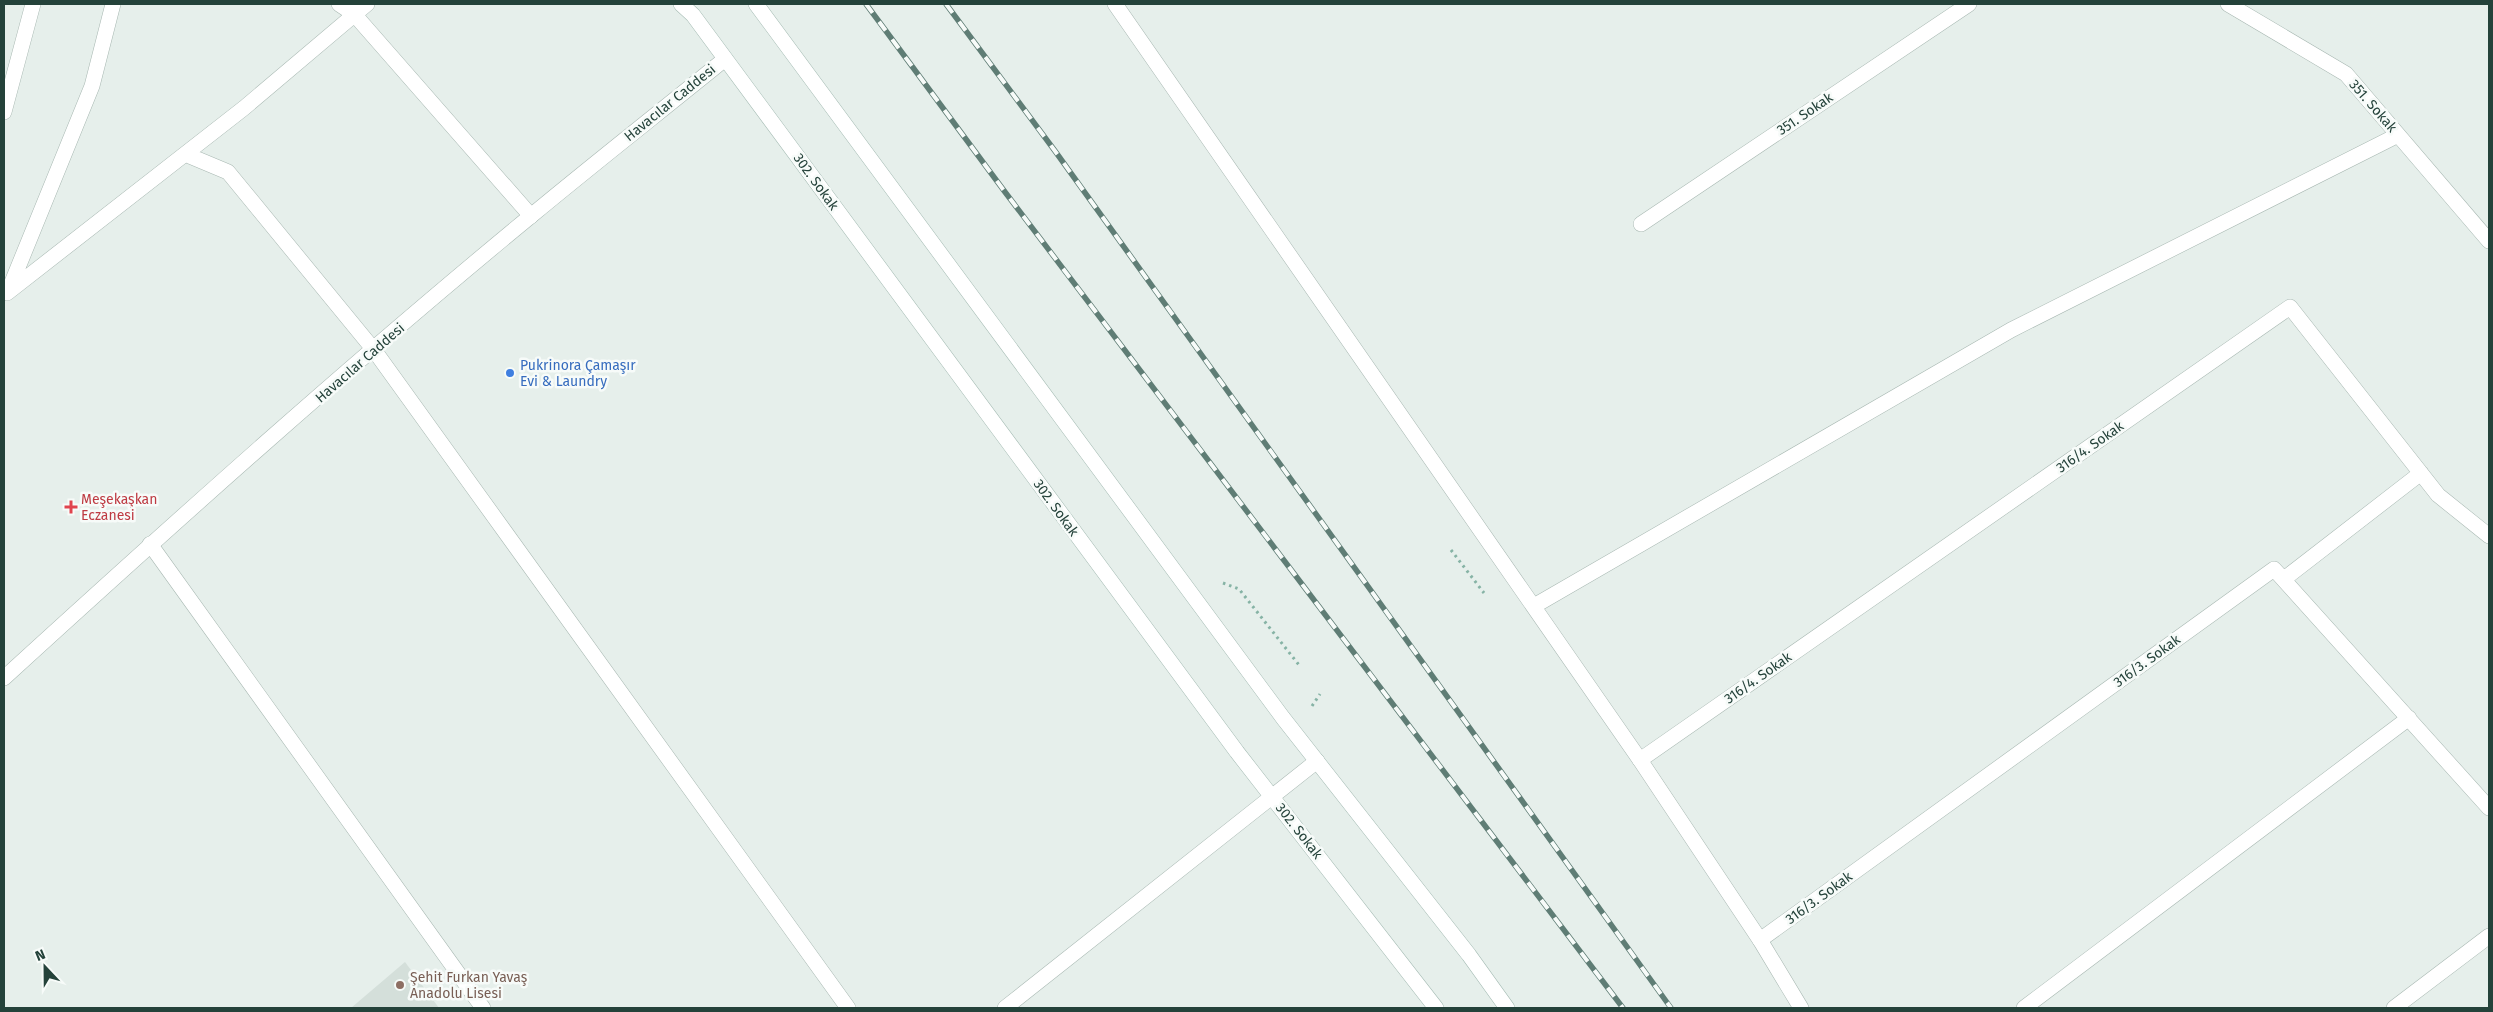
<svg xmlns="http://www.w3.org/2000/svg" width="2493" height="1012" font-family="'Fira Sans',sans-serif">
  <rect width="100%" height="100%" fill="#e6efeb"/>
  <path fill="#d4dfda" d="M405,962L439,1008H351Z"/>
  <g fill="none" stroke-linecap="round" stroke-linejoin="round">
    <g stroke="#a8b8b2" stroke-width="16">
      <path id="minor" d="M339,4L354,14L531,216
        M2228,4L2346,74L2489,241
        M4,112L33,4
        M185,154L228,172L374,350L848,1008
        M1641,224L1969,4
        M8,292L92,86L113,4
        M7,293L244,108L367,4
        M150,544L483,1008
        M2284,579L2421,473
        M1534,606L2011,330L2398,135
        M1640,760L2290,307L2438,495L2489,536
        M1760,940L2274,569L2489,808
        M1005,1008L1317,761
        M2024,1008L2409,718
        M2394,1008L2489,936"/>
    </g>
    <g stroke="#a8b8b2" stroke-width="16">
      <path id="tertiary" d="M1115,4L1640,760L1760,940L1801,1008
        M4,678C177,520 351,364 532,215C596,162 661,111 725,59"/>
    </g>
    <g stroke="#a4bbb3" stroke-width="16">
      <path id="secondary" d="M681,4L693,15L1237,752L1436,1008
        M756,4L1283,718L1469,955L1507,1008"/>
    </g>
    <path stroke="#86b3a5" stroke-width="3" stroke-dasharray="2.5 4" stroke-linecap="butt" d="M1451,550L1484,593
      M1223,583L1239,589L1299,665
      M1312,706L1320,694"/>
    <use href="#minor" stroke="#fff" stroke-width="15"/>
    <use href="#tertiary" stroke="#fff" stroke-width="15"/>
    <use href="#secondary" stroke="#fff" stroke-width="15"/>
    <g stroke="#5f7d75" stroke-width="5.5">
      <path id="rail" d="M866,4L1005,192L1623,1008
        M946,4L1055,151L1671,1008"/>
    </g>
    <use href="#rail" stroke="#f7fbf9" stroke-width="4" stroke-dasharray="11" stroke-linecap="butt"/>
  </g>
  <circle fill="#3f7fe0" stroke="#f7fbf9" stroke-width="2" cx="510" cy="373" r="5"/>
  <path fill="#e0444e" stroke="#f7fbf9" stroke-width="2" d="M68.5 499.5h5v5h5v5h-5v5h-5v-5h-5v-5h5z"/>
  <circle fill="#8d6e63" stroke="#f7fbf9" stroke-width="2" cx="400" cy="985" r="5"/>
  <g text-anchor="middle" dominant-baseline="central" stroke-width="5" stroke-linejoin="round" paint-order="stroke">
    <g font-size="14" fill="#24423a" stroke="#f7fbf9">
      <text transform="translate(670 103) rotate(-39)">Havacılar Caddesi</text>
      <text transform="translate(2373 106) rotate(49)">351. Sokak</text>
      <text transform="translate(1805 114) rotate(-34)">351. Sokak</text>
      <text transform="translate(816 182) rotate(54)">302. Sokak</text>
      <text transform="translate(360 363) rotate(-41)">Havacılar Caddesi</text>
      <text transform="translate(2090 447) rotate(-35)">316/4. Sokak</text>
      <text transform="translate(1056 508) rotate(54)">302. Sokak</text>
      <text transform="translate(2147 661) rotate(-36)">316/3. Sokak</text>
      <text transform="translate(1758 678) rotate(-35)">316/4. Sokak</text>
      <text transform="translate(1299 831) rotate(52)">302. Sokak</text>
      <text transform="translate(1819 898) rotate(-36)">316/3. Sokak</text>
    </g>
    <g font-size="14" fill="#366cbe" stroke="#f7fbf9" text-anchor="start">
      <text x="520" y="365">Pukrinora Çamaşır<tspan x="520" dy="16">Evi &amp; Laundry</tspan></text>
    </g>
    <g font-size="14" fill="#be3a42" stroke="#f7fbf9" text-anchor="start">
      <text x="81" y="499">Meşekaşkan<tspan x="81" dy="16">Eczanesi</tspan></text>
    </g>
    <g font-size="14" fill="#785e54" stroke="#f7fbf9" text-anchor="start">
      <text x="410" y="977">Şehit Furkan Yavaş<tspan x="410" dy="16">Anadolu Lisesi</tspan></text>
    </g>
  </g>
  <rect width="2493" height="1012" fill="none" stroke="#24423a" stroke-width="10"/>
  <g transform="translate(45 967) rotate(338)" stroke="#f7fbf9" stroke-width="4" paint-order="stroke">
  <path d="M0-4L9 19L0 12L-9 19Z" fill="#24423a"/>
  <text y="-8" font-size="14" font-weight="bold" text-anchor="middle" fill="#24423a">N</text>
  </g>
</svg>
